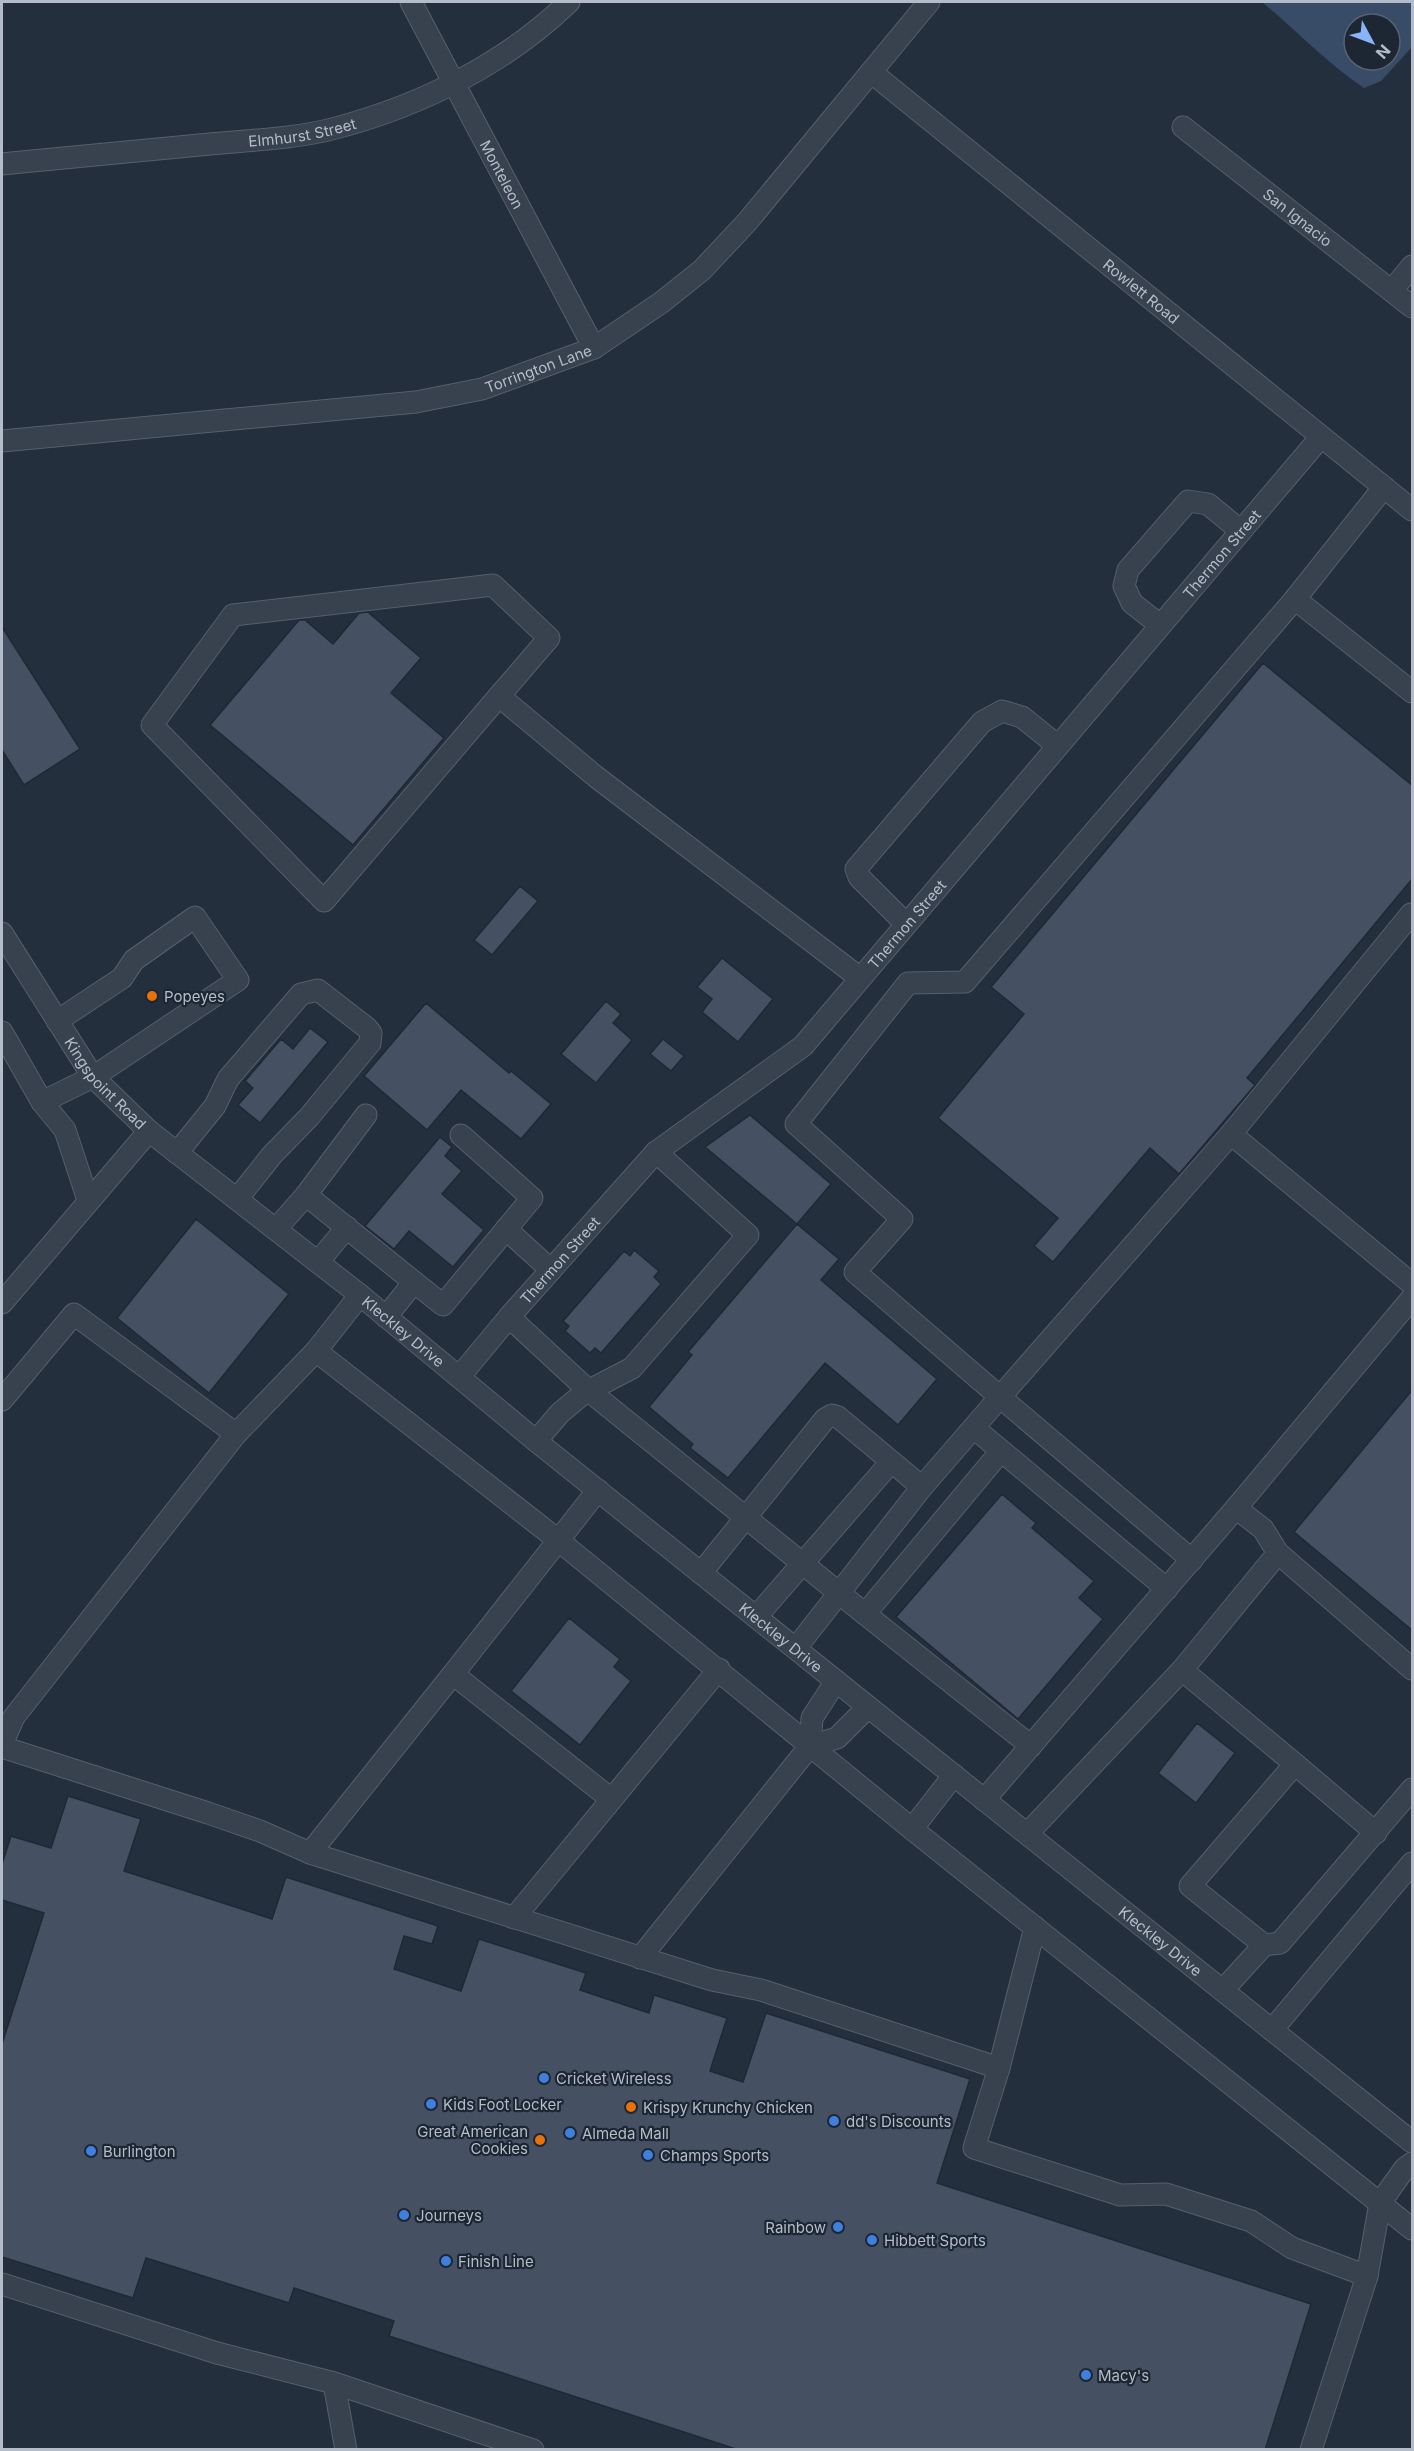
<svg xmlns="http://www.w3.org/2000/svg" width="1414" height="2451" font-family="Inter,sans-serif">
  <rect width="100%" height="100%" fill="#242f3e"/>
  <path fill="#394c67" fill-rule="evenodd" d="M1262,2H1412V47L1381,81L1364,88C1327,63 1296,30 1262,2ZM1354,24H1390V60H1354Z"/>
  <path fill="#455162" stroke="#1f2835" stroke-width="1.5" d="M368,612L421,658L391,693L444,738L353,845L210,725L299,620H305L333,644L359,613Z
    M2,627L80,749L24,785L2,750Z
    M1263,663L1413,786V878L1247,1078L1255,1085L1179,1174L1150,1148L1053,1262L1034,1246L1058,1218L938,1118L1024,1014L991,987Z
    M520,886L538,901L492,955L474,940Z
    M722,958L773,999L738,1042L702,1012L712,999L697,987Z
    M606,1001L621,1014L613,1023L632,1040L596,1083L561,1054Z
    M426,1003L509,1073L511,1071L551,1104L521,1139L461,1090L427,1130L364,1076Z
    M310,1028L328,1042L260,1123L238,1105L253,1088L245,1081L281,1039L293,1049Z
    M663,1039L684,1056L671,1071L650,1054Z
    M750,1115L831,1184L797,1224L705,1147Z
    M440,1137L452,1147L445,1156L462,1171L442,1194L484,1230L453,1267L409,1231L394,1249L365,1226Z
    M196,1219L289,1294L209,1393L117,1318Z
    M797,1224L839,1259L821,1280L937,1379L898,1425L825,1363L728,1478L690,1448L693,1444L649,1407L692,1355L688,1352Z
    M634,1250L659,1271L654,1277L661,1284L601,1353L595,1348L590,1353L565,1331L569,1326L563,1321L624,1251L630,1256Z
    M1413,1389V1631L1294,1532Z
    M1002,1494L1036,1523L1032,1528L1094,1581L1079,1598L1103,1619L1018,1719L896,1617Z
    M569,1618L620,1659L614,1667L631,1681L580,1745L511,1691Z
    M1197,1723L1235,1753L1196,1803L1158,1773Z
    M68,1796L141,1819L124,1871L272,1919L286,1877L438,1926L432,1944L404,1936L394,1969L461,1991L479,1939L586,1973L580,1990L649,2013L654,1995L727,2018L710,2071L743,2082L766,2013L970,2079L937,2183L1311,2304L1265,2450H739L389,2336L394,2321L294,2288L289,2303L146,2258L133,2298L2,2257V2044L44,1913L2,1900V1864L11,1836L51,1848Z"/>
  <g fill="none" stroke-linecap="round" stroke-linejoin="round">
    <g stroke="#565f6c" stroke-width="23">
      <g id="minor">
        <path id="s1" d="M411,2L594,348"/>
        <path id="s2" d="M871,72L1412,510"/>
        <path id="s3" d="M1183,127L1412,307"/>
        <path id="s4" d="M2,164C71,157 140,151 210,144C251,140 295,139 336,128C422,105 505,64 569,2"/>
        <path d="M1393,289L1412,266"/>
        <path id="s5" d="M2,441L416,402L482,389L594,348L662,302L702,270L747,222L929,2"/>
        <path d="M1295,599L1412,692"/>
        <path d="M1160,625L1132,603L1124,586L1128,570L1188,501L1208,504L1241,531"/>
        <path d="M499,696L549,638L493,585L233,615L152,725L324,901L499,696L595,776L860,978"/>
        <path d="M906,924L859,877L856,869L982,722L1002,711L1022,717L1058,746"/>
        <path id="s6" d="M2,933L93,1077L149,1131L360,1295L536,1441L1412,2142"/>
        <path d="M2,1032L42,1102L65,1130L88,1200"/>
        <path d="M42,1102L93,1077L238,980L195,917L134,960L122,978L57,1021"/>
        <path d="M366,1115L306,1195L414,1282"/>
        <path d="M1231,1134L1411,914L1412,916"/>
        <path d="M177,1153L215,1106L228,1079L301,994L318,990L367,1028L371,1033L370,1043L309,1117L272,1155L238,1198"/>
        <path d="M276,1229L306,1195"/>
        <path d="M506,1229L551,1270"/>
        <path d="M318,1262L347,1227"/>
        <path d="M2,1303L149,1131"/>
        <path d="M386,1317L414,1282L443,1305L532,1198L461,1135"/>
        <path d="M509,1317L588,1390L865,1614"/>
        <path d="M316,1351L558,1540L912,1829L1412,2229"/>
        <path id="s7" d="M460,1376L509,1317L656,1152L803,1046L1320,438"/>
        <path d="M2,1400L74,1314L236,1434"/>
        <path d="M974,1428L1167,1589"/>
        <path d="M536,1441L560,1413L584,1393L632,1368L748,1235L656,1152"/>
        <path d="M1001,1451L865,1614L1031,1746"/>
        <path d="M598,1490L453,1674L611,1799"/>
        <path d="M1236,1508L1263,1529L1278,1553L1412,1669"/>
        <path d="M1192,1560L1000,1397L1231,1134L1412,1284"/>
        <path d="M701,1573L825,1419L832,1415L838,1417L922,1487"/>
        <path d="M756,1617L891,1462"/>
        <path d="M796,1648L922,1487L1000,1397L855,1272L902,1219L796,1124L908,983L965,982L1295,599L1384,487"/>
        <path d="M1182,1670L1295,1764L1190,1886L1264,1945"/>
        <path d="M2,1744L14,1717L236,1434L316,1351L360,1295"/>
        <path d="M810,1746L812,1718L836,1681"/>
        <path d="M2,1747L208,1813L260,1831L310,1853L712,1980L761,1990L999,2068L974,2148L1120,2195L1166,2194L1251,2221L1292,2248L1367,2276L1311,2450"/>
        <path d="M1295,1764L1376,1833"/>
        <path d="M984,1800L1236,1508L1412,1298"/>
        <path d="M912,1829L954,1775"/>
        <path d="M1027,1834L1182,1670L1278,1553"/>
        <path d="M310,1853L453,1674"/>
        <path d="M514,1918L719,1669"/>
        <path d="M640,1958L810,1746L837,1738L868,1707"/>
        <path d="M1223,1990L1264,1945L1280,1943L1412,1789"/>
        <path d="M1272,2030L1412,1863"/>
        <path d="M999,2068L1035,1927"/>
        <path d="M1367,2276L1380,2203L1405,2168L1412,2163"/>
        <path d="M2,2284L217,2353L334,2383L533,2450"/>
        <path d="M334,2383L346,2450"/>
      </g>
    </g>
    <use href="#minor" stroke="#38414e" stroke-width="21"/>
  </g>
  <g fill="#e8710a" stroke="#1d2633" stroke-width="2">
    <circle cx="152" cy="996" r="6"/>
    <circle cx="631" cy="2107" r="6"/>
    <circle cx="540" cy="2140" r="6"/>
  </g>
  <g fill="#3f7fe0" stroke="#1d2633" stroke-width="2">
    <circle cx="544" cy="2078" r="6"/>
    <circle cx="431" cy="2104" r="6"/>
    <circle cx="834" cy="2121" r="6"/>
    <circle cx="570" cy="2133" r="6"/>
    <circle cx="91" cy="2151" r="6"/>
    <circle cx="648" cy="2155" r="6"/>
    <circle cx="404" cy="2215" r="6"/>
    <circle cx="838" cy="2227" r="6"/>
    <circle cx="872" cy="2240" r="6"/>
    <circle cx="446" cy="2261" r="6"/>
    <circle cx="1086" cy="2375" r="6"/>
  </g>
  <g text-anchor="middle" dominant-baseline="central" stroke-width="4.5" stroke-linejoin="round" paint-order="stroke">
    <g font-size="15" fill="#b4bcc9" stroke="#1d2633">
      <text stroke="none"><textPath href="#s4" startOffset="302">Elmhurst Street</textPath></text>
      <text stroke="none"><textPath href="#s1" startOffset="195">Monteleon</textPath></text>
      <text stroke="none"><textPath href="#s3" startOffset="146">San Ignacio</textPath></text>
      <text stroke="none"><textPath href="#s2" startOffset="348">Rowlett Road</textPath></text>
      <text stroke="none"><textPath href="#s5" startOffset="543">Torrington Lane</textPath></text>
      <text stroke="none"><textPath href="#s7" startOffset="1125">Thermon Street</textPath></text>
      <text stroke="none"><textPath href="#s7" startOffset="639">Thermon Street</textPath></text>
      <text stroke="none"><textPath href="#s6" startOffset="183">Kingspoint Road</textPath></text>
      <text stroke="none"><textPath href="#s7" startOffset="153">Thermon Street</textPath></text>
      <text stroke="none"><textPath href="#s6" startOffset="572">Kleckley Drive</textPath></text>
      <text stroke="none"><textPath href="#s6" startOffset="1058">Kleckley Drive</textPath></text>
      <text stroke="none"><textPath href="#s6" startOffset="1544">Kleckley Drive</textPath></text>
    </g>
    <g font-size="15" fill="#b4bcc9" stroke="#1d2633" text-anchor="start">
      <text x="164" y="996">Popeyes</text>
      <text x="556" y="2078">Cricket Wireless</text>
      <text x="443" y="2104">Kids Foot Locker</text>
      <text x="643" y="2107">Krispy Krunchy Chicken</text>
      <text x="846" y="2121">dd's Discounts</text>
      <text x="528" y="2131" text-anchor="end">Great American<tspan x="528" dy="17">Cookies</tspan></text>
      <text x="582" y="2133">Almeda Mall</text>
      <text x="103" y="2151">Burlington</text>
      <text x="660" y="2155">Champs Sports</text>
      <text x="416" y="2215">Journeys</text>
      <text x="826" y="2227" text-anchor="end">Rainbow</text>
      <text x="884" y="2240">Hibbett Sports</text>
      <text x="458" y="2261">Finish Line</text>
      <text x="1098" y="2375">Macy's</text>
    </g>
  </g>
  <rect width="1414" height="2451" fill="none" stroke="#b4bcc9" stroke-width="6"/>
  <g transform="translate(1372 42) rotate(131)"><circle r="28" fill="#1d2633" stroke="#59626f" stroke-width="1.5"/>
  <path d="M0-4.5L10 22L0 15L-10 22Z" fill="#8ab4f8"/>
  <text y="-9" font-size="16" font-weight="bold" text-anchor="middle" fill="#b4bcc9">N</text>
  </g>
</svg>
